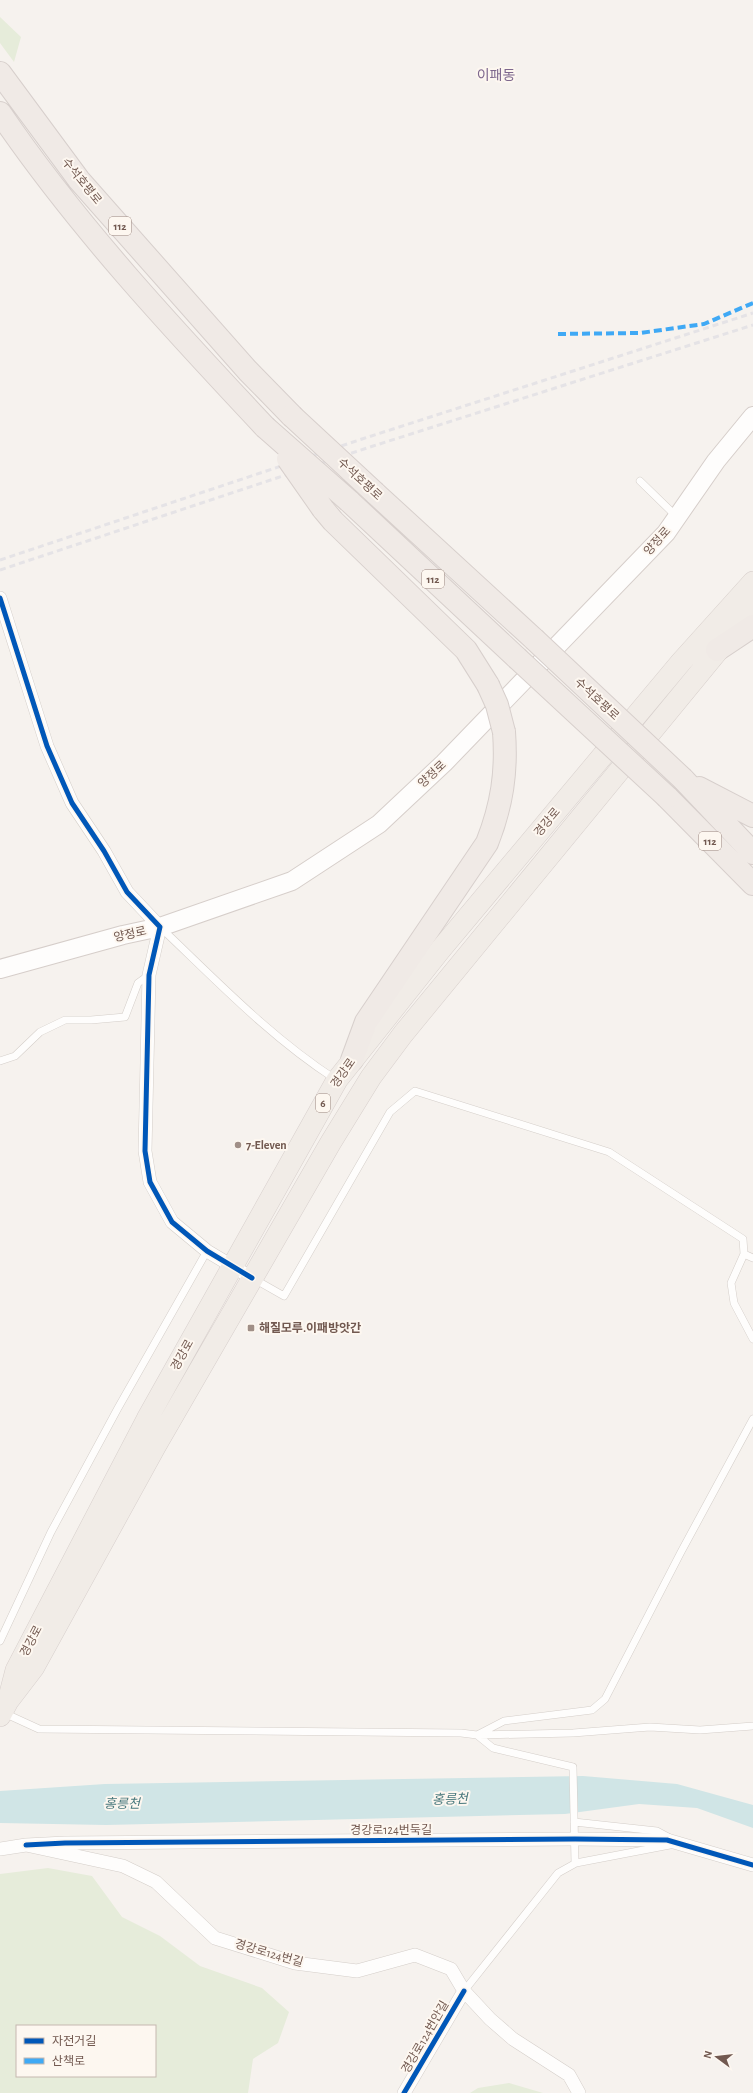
<svg xmlns="http://www.w3.org/2000/svg" width="753" height="2093" font-family="'Alegreya Sans','Noto Sans KR',sans-serif">
  <rect width="100%" height="100%" fill="#f6f2ee"/>
  <path fill="#e6ecda" fill-rule="evenodd" d="M0,17L21,37L14,62L0,43Z
    M48,1868L92,1876L122,1917L160,1936L200,1966L262,1988L289,2012L278,2043L253,2059L248,2093H0V1874ZM17,2026H155V2076H17Z
    M509,2083L543,2093H470L478,2088Z"/>
  <path fill="#d0e5e6" d="M583,1776L677,1784L753,1805V1828L697,1808L639,1804L565,1814L106,1825L0,1823V1791L105,1784Z"/>
  <g fill="none" stroke-linecap="round" stroke-linejoin="round">
    <g stroke="#d4cec9" stroke-width="8">
      <path id="service" d="M640,481L677,517
        M160,927C216,980 270,1037 335,1079
        M0,1061L15,1056L40,1032L65,1020H91L125,1017L138,983L149,975
        M744,1254L753,1258
        M254,1279L284,1296L390,1112L415,1091L609,1152L743,1239L744,1254L731,1283L734,1303L753,1339
        M0,1641L51,1532L118,1408L207,1251
        M4,1713L39,1729L461,1733L477,1735L493,1748L573,1767L575,1863
        M477,1735L504,1721L592,1710L605,1699L681,1552L753,1419
        M479,1735L573,1733L650,1727L700,1730L753,1726
        M574,1822L657,1831L670,1838
        M464,1991L558,1873L576,1863L675,1844"/>
    </g>
    <g stroke="#d4cec9" stroke-width="14">
      <path id="minor" d="M0,598L47,746L72,803L104,851L127,892L160,927L149,975L145,1151L150,1182L172,1222L207,1251L252,1278
        M26,1845L65,1843L575,1839L667,1840L753,1865
        M0,1849L26,1845L123,1866L156,1882L215,1938L295,1963L357,1971L415,1955L451,1969L464,1991L490,2019L513,2039L569,2075L579,2093
        M404,2093L464,1991"/>
    </g>
    <g stroke="#d6ceca" stroke-width="20">
      <path id="secondary" d="M0,969L123,935L160,927L292,881L379,824L444,763L666,533L716,461L753,416"/>
    </g>
    <g stroke="#d7cfcc" stroke-width="22">
      <path id="primary" d="M8,1701L16,1670L147,1419L337,1080L441,949L681,662L753,582
        M0,1716L8,1701L34,1667L155,1447L331,1142L371,1077L403,1034L753,608"/>
    </g>
    <g stroke="#d7cfcc" stroke-width="24">
      <path id="trunk" d="M0,73L79,180L248,371L292,416
        M0,113C77,226 172,328 265,427
        M375,493L534,639
        M349,501L517,658
        M323,509L333,521L466,650L488,685
        M717,650L753,626
        M683,779L753,853
        M699,788L753,816
        M667,797L753,884
        M352,1060L366,1022L487,843C502,805 507,772 504,732"/>
    </g>
    <use href="#service" stroke="#fefdfc" stroke-width="7"/>
    <use href="#minor" stroke="#fefdfc" stroke-width="13"/>
    <use href="#secondary" stroke="#fefdfc" stroke-width="18"/>
    <use href="#primary" stroke="#f1ece7" stroke-width="21"/>
    <use href="#trunk" stroke="#f0eae6" stroke-width="22"/>
    <path stroke="#e5e3e6" stroke-width="3" stroke-dasharray="6 4" stroke-linecap="butt" d="M0,560L362,439L753,313
      M0,570L367,448L753,325"/>
    <g stroke="#d7cfcc" stroke-width="24" stroke-linecap="butt">
      <path id="trunk-bridge" d="M292,416L375,493
        M265,427L349,501
        M288,459L323,509
        M534,639L683,779
        M517,658L667,797
        M488,685L497,705L504,732"/>
    </g>
    <use href="#trunk-bridge" stroke="#f0eae6" stroke-width="22"/>
    <path stroke="#3fa9f5" stroke-width="4" stroke-dasharray="8 4" stroke-linecap="butt" d="M558,334L640,333L704,324L753,303"/>
    <g stroke="#fdf7f0" stroke-width="8">
      <path id="cycleway" d="M0,598L47,746L72,803L104,851L127,892L160,927L149,975L145,1151L150,1182L172,1222L207,1251L252,1278
        M26,1845L65,1843L575,1839L667,1840L753,1865
        M404,2093L464,1991"/>
    </g>
    <use href="#cycleway" stroke="#0057b8" stroke-width="5"/>
  </g>
  <g fill="#a08f87" stroke="#fdf7f0" stroke-width="1.5">
    <circle cx="238" cy="1145" r="4"/>
    <rect x="247" y="1324" width="8" height="8" rx="2"/>
  </g>
  <g text-anchor="middle" dominant-baseline="central" stroke-width="4" stroke-linejoin="round" paint-order="stroke">
    <g fill="#fdf7f0" stroke="#9c8880" stroke-width="1">
      <rect x="109" y="217" width="22" height="18" rx="3"/>
      <rect x="422" y="570" width="22" height="18" rx="3"/>
      <rect x="699" y="832" width="22" height="18" rx="3"/>
      <rect x="316" y="1094" width="14" height="18" rx="3"/>
    </g>
    <g font-size="11" font-weight="bold" fill="#725950">
      <text x="120" y="226">112</text>
      <text x="433" y="579">112</text>
      <text x="710" y="841">112</text>
      <text x="323" y="1103">6</text>
    </g>
    <g font-size="12" fill="#725950" stroke="#fdf7f0">
      <text transform="translate(82 181) rotate(51)">수석호평로</text>
      <text transform="translate(360 479) rotate(43)">수석호평로</text>
      <text transform="translate(657 541) rotate(-48)">양정로</text>
      <text transform="translate(597 699) rotate(43)">수석호평로</text>
      <text transform="translate(432 774) rotate(-43)">양정로</text>
      <text transform="translate(547 822) rotate(-50)">경강로</text>
      <text transform="translate(130 934) rotate(-13)">양정로</text>
      <text transform="translate(343 1073) rotate(-55)">경강로</text>
      <text transform="translate(182 1355) rotate(-61)">경강로</text>
      <text transform="translate(31 1641) rotate(-62)">경강로</text>
      <text x="391" y="1830">경강로124번둑길</text>
      <text transform="translate(269 1953) rotate(16)">경강로124번길</text>
      <text transform="translate(425 2037) rotate(-60)">경강로124번안길</text>
    </g>
    <g font-size="12" font-weight="bold" fill="#725950" stroke="#fdf7f0" text-anchor="start">
      <text x="246" y="1145">7-Eleven</text>
      <text x="259" y="1328">해질모루.이패방앗간</text>
    </g>
    <g font-size="13" font-style="italic" fill="#48787c" stroke="#fdf7f0">
      <text transform="translate(450 1800) rotate(-2)">홍릉천</text>
      <text x="122" y="1804">홍릉천</text>
    </g>
    <g font-size="14" fill="#7e688e" stroke="#fdf7f0">
      <text x="496" y="76">이패동</text>
    </g>
  </g>
  <rect x="16" y="2025" width="140" height="52" fill="#fdf7f0" stroke="#c5b8b0"/>
  <rect x="24" y="2038" width="20" height="6" fill="#0057b8" stroke="#c5b8b0"/>
  <text x="52" y="2045" font-size="12" fill="#725950">자전거길</text>
  <rect x="24" y="2058" width="20" height="6" fill="#3fa9f5" stroke="#c5b8b0"/>
  <text x="52" y="2065" font-size="12" fill="#725950">산책로</text>
  <g transform="translate(717 2057) rotate(285)" stroke="#fdf7f0" stroke-width="3" paint-order="stroke">
  <path d="M0-3L7 15L0 10L-7 15Z" fill="#725950"/>
  <text y="-6" font-size="11" font-weight="bold" text-anchor="middle" fill="#725950">N</text>
  </g>
</svg>
